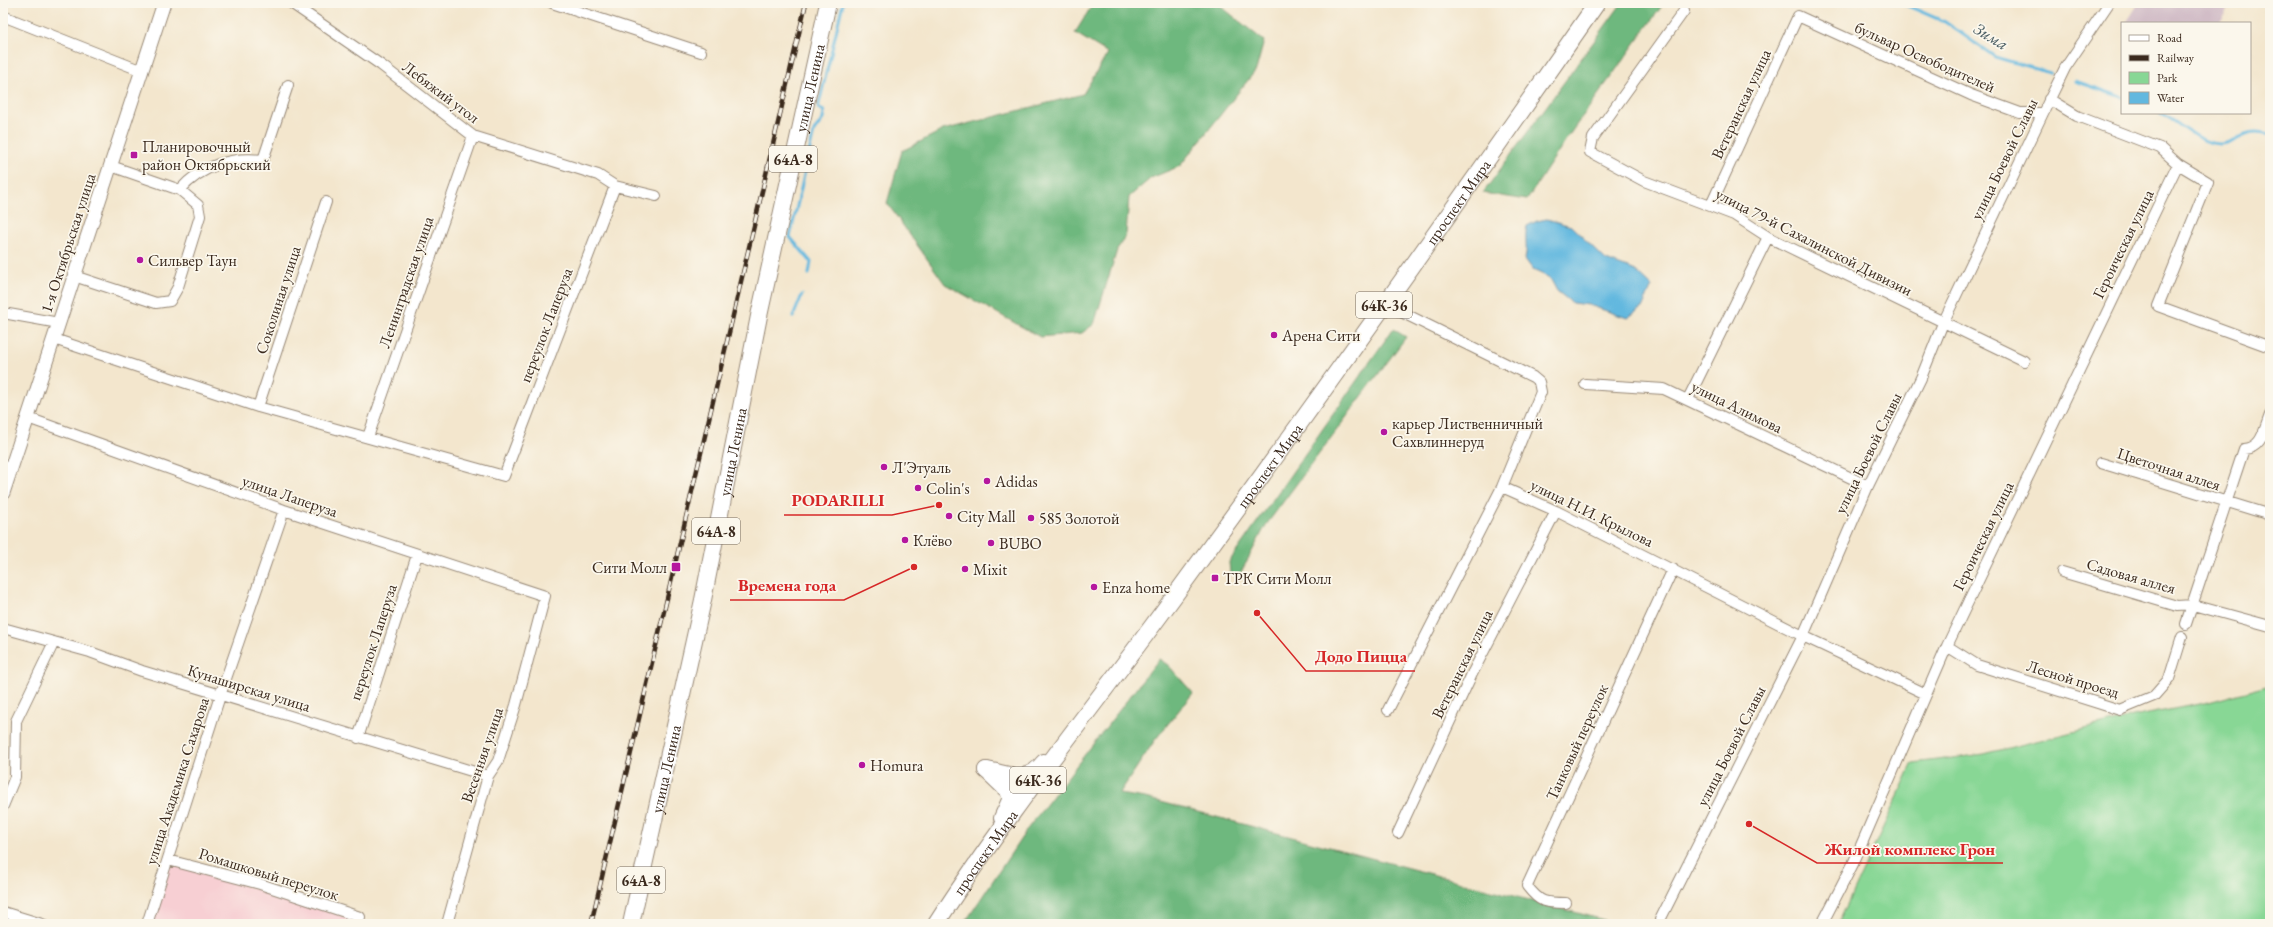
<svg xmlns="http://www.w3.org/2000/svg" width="2273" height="927" font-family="'EB Garamond',serif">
  <rect width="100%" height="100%" fill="#fbf7ec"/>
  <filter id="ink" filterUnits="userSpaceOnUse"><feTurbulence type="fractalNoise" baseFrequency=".025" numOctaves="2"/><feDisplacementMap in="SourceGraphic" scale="8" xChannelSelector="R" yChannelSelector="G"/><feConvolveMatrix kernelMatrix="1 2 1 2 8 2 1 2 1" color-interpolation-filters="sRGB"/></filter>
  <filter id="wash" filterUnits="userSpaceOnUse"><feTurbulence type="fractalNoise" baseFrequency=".012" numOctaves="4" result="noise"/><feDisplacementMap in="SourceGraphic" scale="16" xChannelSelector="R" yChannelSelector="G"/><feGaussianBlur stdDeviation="0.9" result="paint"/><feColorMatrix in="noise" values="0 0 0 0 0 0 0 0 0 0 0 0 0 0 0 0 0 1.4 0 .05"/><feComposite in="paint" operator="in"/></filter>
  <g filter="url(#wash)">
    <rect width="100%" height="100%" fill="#f3e6cd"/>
    <path fill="#f7cfd3" d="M170,863L356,919L355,924H150Z"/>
    <path fill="#d2bdc7" d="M2139,3H2232L2219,23H2126Z"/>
    <path fill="#88d795" stroke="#62805a" d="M2270,685V924H1838L1913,763L1984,754L2133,717L2209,702Z"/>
    <path fill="#6eb87e" stroke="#54714e" d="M1097,3H1217L1264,41L1256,70L1180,166L1151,178L1129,197L1126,234L1117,250L1094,324L1082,333L1040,337L945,284L887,203L902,151L943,130L1083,94L1108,53L1075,33L1091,7Z
      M1622,3H1664L1567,138L1527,200L1483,193Z
      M1393,329L1406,337L1266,525L1239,576L1230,573L1229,562Z
      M1159,659L1168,665L1193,693L1155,740L1119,794L1145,798L1619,924H964L1028,828Z"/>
    <path fill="#62b8df" stroke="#4e717e" d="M1547,219L1571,226L1606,260L1636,271L1652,286L1642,308L1627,318L1589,305L1572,303L1557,291L1550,278L1533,270L1525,259C1528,248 1524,237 1527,226L1537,221Z"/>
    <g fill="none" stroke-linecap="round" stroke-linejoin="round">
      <path stroke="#62b8df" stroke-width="3" d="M1901,3L1945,22L1995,57L2050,73
        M2075,81L2122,97
        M2160,113C2180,122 2196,143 2220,144C2238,144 2244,126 2270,136
        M809,274L811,262L790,237L814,131L823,119L824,111L818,108L843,3
        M793,317L802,295"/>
    </g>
  </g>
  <g filter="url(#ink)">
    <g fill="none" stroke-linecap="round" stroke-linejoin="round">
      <g stroke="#978876" stroke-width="12">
        <path id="minor" d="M291,3L381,65L473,136L598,175L615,186L656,196
          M552,3L701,52
          M1684,11L1593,138L1590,152L1644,181L1734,215L1768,237L2024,361
          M3,16L142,71
          M2049,99L2077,116L2160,148L2178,164L2208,182L2158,306L2270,347
          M180,190C201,166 231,156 263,160L288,85
          M1711,205L1798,16L1971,95L2020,113H2043
          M74,276L156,303L170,301L178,287L200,216L198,205L180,190L111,166
          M1385,304L1533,377L1539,382L1541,392L1502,487L1388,710
          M3,313L59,323
          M54,339L258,407L504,476L615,186
          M1585,384L1664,389L1868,486
          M1688,399L1768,237
          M258,407L326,202
          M28,418L284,510L545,596L516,705L498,761L488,776L447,924
          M368,437L473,136
          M2101,463L2270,515
          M1502,487L1556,511L1803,636L1926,694
          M2062,572L2177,606L2193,605L2270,626
          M2186,624L2244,449C2262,448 2264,430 2270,415
          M3,628L90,652L142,671L488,776
          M1947,646L1977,665L2120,710L2154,696L2169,679L2182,637
          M358,738L417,555
          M3,806L15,777L16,721L54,642
          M1398,833L1472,674L1556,511
          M168,860L260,884L360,917L358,924
          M1566,903C1545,903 1540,903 1527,886L1673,569
          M3,912L42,924
          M1660,920L1803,636L1868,486L1921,378L1943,323L2043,113L2065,68L2109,3
          M147,924L220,696L284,510
          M1822,924L1853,864L1947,646L2178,164"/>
      </g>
      <g stroke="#978876" stroke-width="15">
        <path id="tertiary" d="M3,493L164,3"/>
      </g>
      <g stroke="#978876" stroke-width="18">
        <g id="primary">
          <path d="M986,770C1010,774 1026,785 1044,762"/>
          <path d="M986,770L1008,791L1011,798L1002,818"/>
          <path id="s1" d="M631,924L703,600L759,316L828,3"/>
          <path id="s2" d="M936,924C1007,814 1090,711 1167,606C1313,407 1456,206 1597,3"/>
        </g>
      </g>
      <use href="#minor" stroke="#fff" stroke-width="10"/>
      <use href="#tertiary" stroke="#fff" stroke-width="13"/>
      <use href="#primary" stroke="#fff" stroke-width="16"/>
      <g stroke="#3b2a1e" stroke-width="4.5">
        <path id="rail" d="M591,924L806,3"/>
      </g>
      <use href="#rail" stroke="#fbf7ec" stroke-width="3" stroke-dasharray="9" stroke-linecap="butt"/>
    </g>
  </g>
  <g fill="#b5179e" stroke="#fbf7ec" stroke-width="1.5">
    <rect x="130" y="151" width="8" height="8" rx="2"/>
    <circle cx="140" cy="260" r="4"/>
    <circle cx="1274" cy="335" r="4"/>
    <circle cx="1384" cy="432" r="4"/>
    <circle cx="884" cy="467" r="4"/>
    <circle cx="987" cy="481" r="4"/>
    <circle cx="918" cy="488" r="4"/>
    <circle cx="949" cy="516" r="4"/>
    <circle cx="1031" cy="518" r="4"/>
    <circle cx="905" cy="540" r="4"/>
    <circle cx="991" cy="543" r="4"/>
    <rect x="671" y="562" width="10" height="10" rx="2"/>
    <circle cx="965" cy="569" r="4"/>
    <rect x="1211" y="574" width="8" height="8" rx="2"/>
    <circle cx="1094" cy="587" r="4"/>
    <circle cx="862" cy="765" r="4"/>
  </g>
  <g text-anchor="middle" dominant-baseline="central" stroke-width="3.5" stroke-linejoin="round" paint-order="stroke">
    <g fill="#fbf7ec" stroke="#75685c" stroke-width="1">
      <rect x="769" y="146" width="48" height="26" rx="3"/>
      <rect x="1356" y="292" width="56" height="26" rx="3"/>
      <rect x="692" y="518" width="48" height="26" rx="3"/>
      <rect x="1010" y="767" width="56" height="26" rx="3"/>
      <rect x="617" y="867" width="48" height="26" rx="3"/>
    </g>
    <g font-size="15" font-weight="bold" fill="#3b2a1e">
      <text x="793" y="159">64А-8</text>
      <text x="1384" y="305">64К-36</text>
      <text x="716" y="531">64А-8</text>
      <text x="1038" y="780">64К-36</text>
      <text x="641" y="880">64А-8</text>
    </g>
    <g font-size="16" fill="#3b2a1e" stroke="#fbf7ec">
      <text transform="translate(1925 57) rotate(24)">бульвар Освободителей</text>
      <text stroke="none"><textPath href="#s1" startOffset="855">улица Ленина</textPath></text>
      <text transform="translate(441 92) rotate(37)">Лебяжий угол</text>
      <text transform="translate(1741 104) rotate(-65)">Ветеранская улица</text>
      <text transform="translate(2004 159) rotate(-64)">улица Боевой Славы</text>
      <text stroke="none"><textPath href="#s2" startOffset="891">проспект Мира</textPath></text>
      <text transform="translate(1814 242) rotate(27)">улица 79-й Сахалинской Дивизии</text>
      <text transform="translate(68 243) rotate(-72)">1-я Октябрьская улица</text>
      <text transform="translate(2123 244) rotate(-64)">Героическая улица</text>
      <text transform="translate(406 282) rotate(-71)">Ленинградская улица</text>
      <text transform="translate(278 300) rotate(-72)">Соколиная улица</text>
      <text transform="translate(546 325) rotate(-69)">переулок Лаперуза</text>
      <text transform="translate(1737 407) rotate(26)">улица Алимова</text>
      <text stroke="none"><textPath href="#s1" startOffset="483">улица Ленина</textPath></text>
      <text transform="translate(1868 453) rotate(-64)">улица Боевой Славы</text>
      <text stroke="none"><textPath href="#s2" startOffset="567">проспект Мира</textPath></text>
      <text transform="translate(2169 469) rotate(18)">Цветочная аллея</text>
      <text transform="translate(290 496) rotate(19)">улица Лаперуза</text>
      <text transform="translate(1592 513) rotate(26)">улица Н.И. Крылова</text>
      <text transform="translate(1983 536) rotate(-64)">Героическая улица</text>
      <text transform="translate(2131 576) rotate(16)">Садовая аллея</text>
      <text transform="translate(373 642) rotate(-72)">переулок Лаперуза</text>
      <text transform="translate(1462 664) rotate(-64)">Ветеранская улица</text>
      <text transform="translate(2073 679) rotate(17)">Лесной проезд</text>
      <text transform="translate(249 688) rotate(17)">Кунаширская улица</text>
      <text transform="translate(1577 742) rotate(-65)">Танковый переулок</text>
      <text transform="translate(1731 746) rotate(-63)">улица Боевой Славы</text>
      <text transform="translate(482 755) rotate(-71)">Весенняя улица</text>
      <text stroke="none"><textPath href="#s1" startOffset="159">улица Ленина</textPath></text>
      <text transform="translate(177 781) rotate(-72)">улица Академика Сахарова</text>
      <text stroke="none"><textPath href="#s2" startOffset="87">проспект Мира</textPath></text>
      <text transform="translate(269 874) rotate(17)">Ромашковый переулок</text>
    </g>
    <g font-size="16" fill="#3b2a1e" stroke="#fbf7ec" text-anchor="start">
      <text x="142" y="146">Планировочный<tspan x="142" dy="18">район Октябрьский</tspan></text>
      <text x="148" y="260">Сильвер Таун</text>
      <text x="1282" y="335">Арена Сити</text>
      <text x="1392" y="423">карьер Лиственничный<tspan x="1392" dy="18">Сахвлиннеруд</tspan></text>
      <text x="892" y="467">Л'Этуаль</text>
      <text x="995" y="481">Adidas</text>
      <text x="926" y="488">Colin's</text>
      <text x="957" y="516">City Mall</text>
      <text x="1039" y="518">585 Золотой</text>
      <text x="913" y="540">Клёво</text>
      <text x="999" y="543">BUBO</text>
      <text x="667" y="567" text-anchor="end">Сити Молл</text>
      <text x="973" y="569">Mixit</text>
      <text x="1223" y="578">ТРК Сити Молл</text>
      <text x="1102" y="587">Enza home</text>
      <text x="870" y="765">Homura</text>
    </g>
    <g font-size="17" font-style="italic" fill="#495c62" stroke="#fbf7ec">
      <text transform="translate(1991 36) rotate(31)">Зима</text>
    </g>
  </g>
  <path fill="none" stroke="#d62828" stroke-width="1.5" d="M939 505L892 515H784M914 567L844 600H730M1257 613L1306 671H1415M1749 824L1817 863H2003"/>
  <g fill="#d62828" stroke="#fbf7ec" stroke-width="1.5">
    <circle cx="939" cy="505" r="4"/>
    <circle cx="914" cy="567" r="4"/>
    <circle cx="1257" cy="613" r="4"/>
    <circle cx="1749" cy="824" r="4"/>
  </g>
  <g font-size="17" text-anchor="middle" font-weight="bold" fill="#d62828" stroke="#fbf7ec" stroke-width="3.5" stroke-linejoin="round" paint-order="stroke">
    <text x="838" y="506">PODARILLI</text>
    <text x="787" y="591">Времена года</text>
    <text x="1361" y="662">Додо Пицца</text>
    <text x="1910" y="855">Жилой комплекс Грон</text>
  </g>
  <rect width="2273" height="927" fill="none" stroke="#fbf7ec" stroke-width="16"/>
  <rect x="2121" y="22" width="130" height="92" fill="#fbf7ec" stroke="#aea59a"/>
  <rect x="2129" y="35" width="20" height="6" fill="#ffffff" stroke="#aea59a"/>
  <text x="2157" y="42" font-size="12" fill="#3b2a1e">Road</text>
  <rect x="2129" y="55" width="20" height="6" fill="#3b2a1e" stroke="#aea59a"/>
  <text x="2157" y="62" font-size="12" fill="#3b2a1e">Railway</text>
  <rect x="2129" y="72" width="20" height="12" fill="#88d795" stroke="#aea59a"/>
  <text x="2157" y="82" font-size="12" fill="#3b2a1e">Park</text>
  <rect x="2129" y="92" width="20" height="12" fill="#62b8df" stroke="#aea59a"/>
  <text x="2157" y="102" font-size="12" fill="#3b2a1e">Water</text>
</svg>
